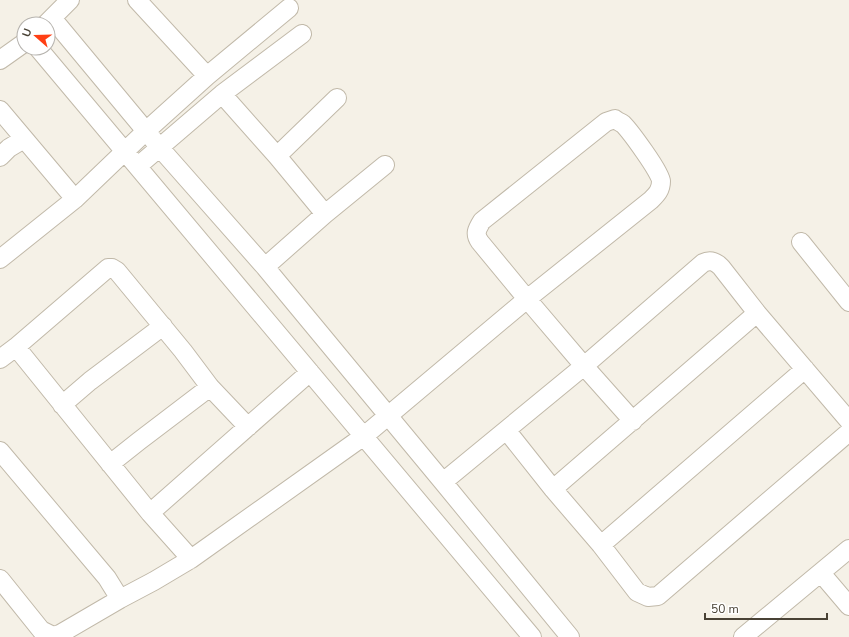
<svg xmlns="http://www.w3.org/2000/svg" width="849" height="637" font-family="'Nunito Sans',sans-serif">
  <rect width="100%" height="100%" fill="#f5f1e7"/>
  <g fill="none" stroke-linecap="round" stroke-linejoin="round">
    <g stroke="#c1b9a9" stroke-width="20">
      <path id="minor" d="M137,0L207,76
        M52,18L160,148L265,267L443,482L570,637
        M46,24L70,0
        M38,48L532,637
        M0,60L24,43
        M222,94L277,156L325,214
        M0,110L75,199
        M277,156L337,98
        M0,157L9,148L24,139
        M138,166L222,94L302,34
        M801,242L849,302
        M0,259L75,199L146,131L207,76L289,8
        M265,267L325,214L385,165
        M16,347L108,268H112L117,271L183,351L210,387L248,427
        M0,359L16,347L150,513L191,559
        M62,405L90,381L163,326
        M633,421L584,366L703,263C711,259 716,262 721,267L757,313L849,421
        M507,431L553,489L601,545L637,592L648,597L658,596L849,432
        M0,451L107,578L120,599L154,581L191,559L364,436L527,299L651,200C657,194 661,190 661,181C661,173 630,131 623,124C620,122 617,121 615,119L606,122L482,221C477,229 474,234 480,242L527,299L584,366L443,482
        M110,464L139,441L210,387
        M553,489L757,313
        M150,513L310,372
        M601,545L805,369
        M821,573L849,606
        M0,579L41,630L53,636L60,634L120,599
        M743,637L849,549"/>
    </g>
    <use href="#minor" stroke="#fff" stroke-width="18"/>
  </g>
  <g transform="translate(36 36) rotate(290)"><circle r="19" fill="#ffffff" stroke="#b6b3ae"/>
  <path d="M0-3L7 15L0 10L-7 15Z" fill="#ff3f14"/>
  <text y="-6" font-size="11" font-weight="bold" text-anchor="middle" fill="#494235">U</text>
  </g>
  <path d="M705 613v6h122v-6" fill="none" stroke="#494235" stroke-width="2"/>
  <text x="711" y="613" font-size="12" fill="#494235" stroke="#ffffff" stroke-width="3" paint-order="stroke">50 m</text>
</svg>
